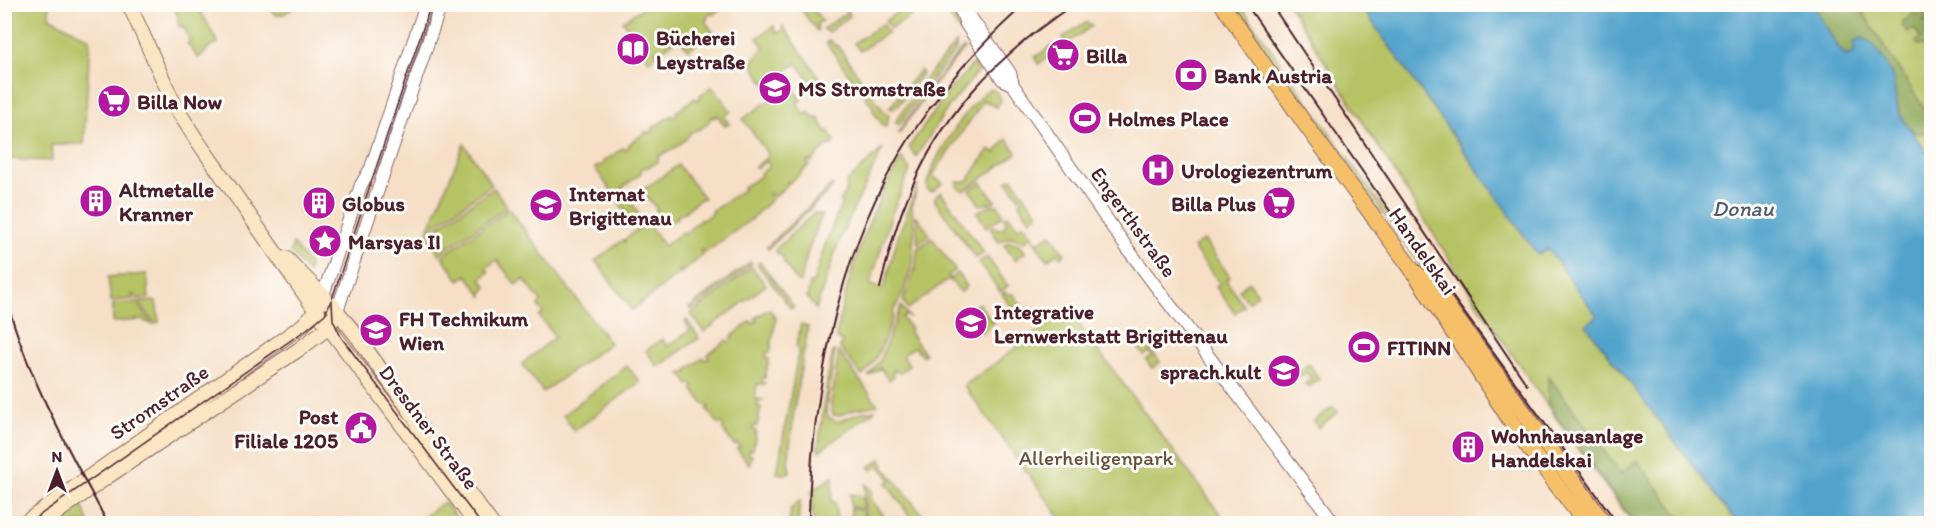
<svg xmlns="http://www.w3.org/2000/svg" width="1936" height="528" font-family="Itim,sans-serif">
  <rect width="100%" height="100%" fill="#fdfcf7"/>
  <filter id="ink" filterUnits="userSpaceOnUse"><feTurbulence type="fractalNoise" baseFrequency=".0167" numOctaves="2"/><feDisplacementMap in="SourceGraphic" scale="12" xChannelSelector="R" yChannelSelector="G"/><feConvolveMatrix kernelMatrix="1 2 1 2 8 2 1 2 1" color-interpolation-filters="sRGB"/></filter>
  <filter id="wash" filterUnits="userSpaceOnUse"><feTurbulence type="fractalNoise" baseFrequency=".008" numOctaves="4" result="noise"/><feDisplacementMap in="SourceGraphic" scale="24" xChannelSelector="R" yChannelSelector="G"/><feGaussianBlur stdDeviation="1.35" result="paint"/><feColorMatrix in="noise" values="0 0 0 0 0 0 0 0 0 0 0 0 0 0 0 0 0 1.4 0 .05"/><feComposite in="paint" operator="in"/></filter>
  <g filter="url(#wash)">
    <rect width="100%" height="100%" fill="#f6dfc6"/>
    <path fill="#b6c365" stroke="#807148" stroke-width="1.5" d="M909,4L915,5L919,10L891,29L885,21Z
      M10,5H49V17L90,39L84,144L51,145L52,161L11,159Z
      M173,5H197L218,43L205,50L206,52L198,58L187,43L190,41L183,26L180,27L177,20L179,19Z
      M268,5H298L284,14L275,15Z
      M650,5L723,4L724,7L713,15L711,12L707,15L708,18L705,21L713,32L688,50L680,38L675,41L673,38L670,40L672,43L661,51L658,48L655,51L657,54L649,61L643,50L646,48L643,44L640,46L633,35L635,33L632,29L629,30L623,21L646,5L647,7Z
      M805,5H810L822,21L817,24L818,30L817,31L800,8Z
      M952,5L965,26L960,31L944,10Z
      M1234,5H1240L1356,170L1464,318L1460,321Z
      M1289,5H1360L1538,255L1548,248L1598,316L1587,326L1737,523H1633L1574,444L1480,308Z
      M1813,5H1931V158L1854,53L1838,47Z
      M848,11L850,16L828,32L823,29Z
      M1084,23H1087L1092,26L1066,44L1063,38Z
      M882,24L888,32L860,51L854,43Z
      M774,26L776,32H780L783,30V26L822,81L814,86L797,63L766,85L751,63L764,47L757,38Z
      M830,40L835,46L837,45L885,113L889,114L886,126L884,127L873,111V107L826,43Z
      M956,43V50L928,84L899,125L895,122L925,79Z
      M1052,46L1060,48L1038,64L1035,57Z
      M962,49H964L934,85L899,133V131L930,87Z
      M974,63L979,70L947,109L916,157L909,147L945,96Z
      M920,70L922,74L897,107L893,109L889,108Z
      M791,85L801,100L797,103L804,115L809,112L815,119L818,117L826,131H828L835,141L832,145L830,144L811,162L809,160L807,163L809,165L789,183L787,182V185L774,197L770,193L768,195L772,199L750,220L705,253L702,250L700,251L703,255L682,272L680,270V273L643,302L640,301L641,303L632,310L628,305L629,302L627,303L600,267L602,266L599,265L595,261L623,240L625,242V239L639,228L628,215L595,168L599,165L602,166L604,164L603,162L623,148L625,150L629,147L628,145L647,131L649,134L653,131L652,128L672,115L673,117L677,114L676,112L695,98L697,100L701,97L700,95L711,87L717,92L731,111L724,117L729,124L725,126L717,115L714,118L712,116L707,124L700,129L691,132C686,141 670,153 659,155L658,161L651,166L642,168L640,174L622,188L645,224L647,223L664,246L683,232L685,233L701,219L702,220L712,213V211L744,189L743,187L761,176L760,173L770,166L767,161L757,168L755,167L766,158L767,153L743,119Z
      M990,89L996,91L1001,101L996,107L984,100L932,176L943,183L933,191H930L927,189C924,170 973,97 990,89Z
      M1005,140H1008L1017,153L964,191L957,186V182H967L989,149L996,153Z
      M464,144L492,185L428,230Z
      M883,148L840,238L816,309L807,298L810,283H813L826,242L842,202L840,201L847,189L846,183Z
      M902,158L910,170L892,213L870,285L884,288L898,236L918,184L912,206L914,231L912,265L904,291L893,312V317C885,337 878,361 862,376L840,348L842,343L836,337C847,275 869,211 902,158Z
      M678,165L704,198L697,201L682,214L678,215V217L667,225L656,210L657,209L642,191Z
      M1012,178L1038,214L1030,220L1019,203L1022,201L1007,181Z
      M981,182L995,200L994,202L981,205L979,204L970,190Z
      M832,185L833,187L768,249L767,247Z
      M494,188L507,207L439,254L426,235Z
      M941,192L984,253L976,258L935,201V197Z
      M991,205H998L1003,214L1002,217L986,227L977,212Z
      M509,209L610,343L543,392L522,364L555,337L539,316L543,313L538,305L541,302L524,279L516,285L497,260L486,268L489,272L481,279L487,287L482,293L483,297L467,275L459,280L442,256Z
      M814,213L822,215L808,251L800,282H797L783,261V256L777,254L776,249Z
      M1008,215L1018,228L1024,224L1037,243L1051,234L1065,254L1061,257L1057,253L1047,260L1032,237H1028L1026,242L1011,237L999,242L990,228L993,226L999,229L1004,228L1006,224L1004,218Z
      M917,216L930,235L918,244L916,217Z
      M932,238L955,270L948,276L950,279L957,273L967,286L961,292L949,279L908,309L903,301L916,267L917,249Z
      M1204,240L1230,277L1226,280L1244,306L1235,313L1216,287L1220,283L1193,248Z
      M1009,242L1020,244L1025,252L1015,260L1004,245Z
      M293,244L309,265L308,273L290,252Z
      M987,257L1008,286L1000,292L979,262Z
      M750,262L752,264L691,310L689,308Z
      M760,262L794,307L791,309L757,264Z
      M752,267L766,285L704,332L691,314Z
      M147,274L149,298L137,299L133,294L132,296L133,299L111,301L108,277Z
      M1249,282L1258,294L1248,302L1239,290Z
      M1005,292L1007,294H1013L1021,305L1013,310L1002,294Z
      M156,301L159,322L155,324L139,302Z
      M137,303L152,324L142,320L113,322V304Z
      M978,303L993,323L982,333L977,326L980,323L973,313L976,311L973,308Z
      M901,306L910,318L906,315L902,318L911,329L909,331L925,354L922,356L914,347L903,355L909,365L900,373L894,370L892,374L894,376L889,380L880,368L868,377L880,360Z
      M769,309L776,318L770,353H766V358L769,359L765,378H762V382L765,383V385L757,384L755,399L762,400L758,402L757,406L761,407L757,426H754L753,430L756,431L753,450H749V455H752L749,464L737,449L740,447L737,444L734,445L722,429L724,427L722,423L719,425L707,409L709,407L708,405L704,404L692,389L694,387L692,383L689,385L681,374L688,372L687,370L703,358L705,360L709,358L707,355L727,340L729,342L733,339L731,337L751,321L753,324L757,321L755,318Z
      M1068,310L1227,523H1064L964,386Z
      M687,320L699,338L658,367L646,351L662,339L668,346L690,330L685,321Z
      M801,324L808,327L794,410L788,462L790,472L784,474L777,473L799,349L796,347Z
      M1144,341L1160,362L1152,368L1146,360L1152,356L1149,352L1144,356L1137,346Z
      M833,351H835L826,410L828,417L837,422L862,412L876,410L819,451L818,450L828,375Z
      M839,352L878,405L856,409L838,416L833,415L831,405Z
      M1309,364L1319,379L1309,387L1305,384L1311,378L1306,372L1300,377L1297,373Z
      M627,366L640,382L574,431L563,415Z
      M1333,407L1338,412L1318,428L1314,421Z
      M881,459L885,468L929,523H915L886,483L891,480L879,465L872,470L869,467Z
      M833,476L832,502H835L837,523H813L812,491Z
      M865,484L872,491L871,499L889,523H873L865,515Z
      M850,494L863,496V508L851,507Z
      M800,501L798,523H789L791,508Z
      M444,502L460,522L457,523H415Z
      M82,505L89,523H55Z
      M851,509L863,510V516L871,523H848L851,518Z"/>
    <path fill="#90a95a" stroke="#6d6442" stroke-width="1.5" d="M1813,5H1858L1930,118L1929,131L1918,134C1891,117 1899,92 1888,67C1883,55 1873,47 1863,38L1854,41V53L1846,56L1838,47Z
      M1918,11H1924L1926,19L1923,21L1927,22L1928,26L1931,28V50L1927,46L1918,45L1916,42L1921,38L1915,29L1908,32L1902,25L1904,20L1909,19L1911,14L1917,15Z
      M1548,376L1621,474L1637,460L1684,523H1634L1548,405Z"/>
    <path fill="#51a3cc" stroke="#4e617c" stroke-width="1.5" d="M1360,5H1813L1838,47L1846,56L1854,53V41L1863,38L1872,43L1887,65L1893,78L1898,112L1931,158V523H1737L1586,325L1597,316L1548,249L1538,255Z"/>
  </g>
  <g filter="url(#ink)">
    <g fill="none" stroke-linecap="round" stroke-linejoin="round">
      <g stroke="#866261" stroke-width="14">
        <path id="tertiary" d="M956,4L962,13L966,24L1002,79L1013,85
          M962,13L971,18L1010,73L1013,85L1127,248L1335,524
          M323,295L361,185L371,168L426,4
          M337,311L441,4"/>
      </g>
      <g stroke="#866261" stroke-width="16">
        <path id="secondary" d="M129,4L175,106L194,136L312,305L476,524
          M286,258L334,307L356,335L411,412L428,439L492,524
          M23,524L303,325L316,311L323,295
          M41,524L107,477L298,350L328,328L337,311"/>
      </g>
      <g stroke="#866261" stroke-width="17">
        <path id="primary" d="M1222,4L1305,124L1414,272L1523,440L1586,524"/>
      </g>
      <g stroke="#866261" stroke-width="19">
        <path id="trunk" d="M1414,272L1433,287L1604,524"/>
      </g>
      <use href="#tertiary" stroke="#fff" stroke-width="12"/>
      <use href="#secondary" stroke="#fbe6c4" stroke-width="14"/>
      <use href="#primary" stroke="#f6c06b" stroke-width="15"/>
      <use href="#trunk" stroke="#f6c06b" stroke-width="16"/>
      <path stroke="#4a1f2b" stroke-width="1.5" d="M332,302L333,320L341,337L481,524
        M27,524L307,329L325,314L333,296L431,4"/>
      <path stroke="#4a1f2b" stroke-width="2" d="M1246,4L1385,204L1618,524
        M1271,4L1527,385
        M880,288C887,259 894,231 905,204C938,116 997,56 1074,4
        M4,290C25,374 68,448 108,524
        M809,524C809,479 813,436 820,392C844,232 903,113 1025,4"/>
    </g>
  </g>
  <defs>
    <g id="library-disc" transform="scale(1.725)"><circle r="9.5" fill="#b5179e" stroke="#fdfcf7"/><path d="M-6-4Q-3-5.5-.7-3.5V5Q-3 3-6 4ZM6-4Q3-5.5 .7-3.5V5Q3 3 6 4Z" fill="#fff"/></g>
    <g id="supermarket-disc" transform="scale(1.725)"><circle r="9.5" fill="#b5179e" stroke="#fdfcf7"/><path d="M-6-5.5h2.5l.6 2H6L4.5 2H-2.5L-4.4-4H-6ZM-1.5 3.2a1.3 1.3 0 1 0 .1 0ZM3 3.2a1.3 1.3 0 1 0 .1 0Z" fill="#fff"/></g>
    <g id="bank-disc" transform="scale(1.725)"><circle r="9.5" fill="#b5179e" stroke="#fdfcf7"/><path d="M-6-4H6V4H-6ZM0-2.3a2.3 2.3 0 1 0 0 4.6a2.3 2.3 0 1 0 0-4.6Z" fill="#fff"/></g>
    <g id="school-disc" transform="scale(1.725)"><circle r="9.5" fill="#b5179e" stroke="#fdfcf7"/><path d="M0-5L7-2L0 1L-7-2ZM-4 1L0 2.5L4 1V4Q0 6-4 4Z" fill="#fff"/></g>
    <g id="stadium-disc" transform="scale(1.725)"><circle r="9.5" fill="#b5179e" stroke="#fdfcf7"/><path d="M0-5a6.5 5 0 1 0 0 10a6.5 5 0 1 0 0-10ZM-3.5-1.8h7v3.6h-7Z" fill="#fff"/></g>
    <g id="hospital-disc" transform="scale(1.725)"><circle r="9.5" fill="#b5179e" stroke="#fdfcf7"/><path d="M-5-5h3v3.5h4V-5h3V5h-3V1.5h-4V5h-3Z" fill="#fff"/></g>
    <g id="building-disc" transform="scale(1.725)"><circle r="9.5" fill="#b5179e" stroke="#fdfcf7"/><path d="M-4-6H4V6H1V3H-1V6H-4ZM-2.5-4.3h1.7v1.8h-1.7ZM.8-4.3h1.7v1.8H.8ZM-2.5-1h1.7V.8h-1.7ZM.8-1h1.7V.8H.8Z" fill="#fff"/></g>
    <g id="sight-disc" transform="scale(1.725)"><circle r="9.5" fill="#b5179e" stroke="#fdfcf7"/><path d="M0-6L1.8-2.2L6-1.7L2.9 1.2L3.7 5.4L0 3.3L-3.7 5.4L-2.9 1.2L-6-1.7L-1.8-2.2Z" fill="#fff"/></g>
    <g id="university-disc" transform="scale(1.725)"><circle r="9.5" fill="#b5179e" stroke="#fdfcf7"/><path d="M0-5L7-2L0 1L-7-2ZM-4 1L0 2.5L4 1V4Q0 6-4 4Z" fill="#fff"/></g>
    <g id="civic-disc" transform="scale(1.725)"><circle r="9.5" fill="#b5179e" stroke="#fdfcf7"/><path d="M-.6-6.5H3V-4.5H.6V-3L4-1V1h2V6H-6V1h2V-1L-.6-3ZM-1.2 2.5V6h2.4V2.5Z" fill="#fff"/></g>
  </defs>
  <g fill-rule="evenodd">
    <use href="#library-disc" x="633" y="49"/>
    <use href="#supermarket-disc" x="1063" y="55"/>
    <use href="#bank-disc" x="1191" y="75"/>
    <use href="#school-disc" x="775" y="88"/>
    <use href="#supermarket-disc" x="114" y="101"/>
    <use href="#stadium-disc" x="1085" y="118"/>
    <use href="#hospital-disc" x="1158" y="170"/>
    <use href="#building-disc" x="96" y="201"/>
    <use href="#building-disc" x="319" y="203"/>
    <use href="#supermarket-disc" x="1279" y="203"/>
    <use href="#school-disc" x="546" y="205"/>
    <use href="#sight-disc" x="325" y="241"/>
    <use href="#school-disc" x="971" y="323"/>
    <use href="#university-disc" x="376" y="330"/>
    <use href="#stadium-disc" x="1364" y="347"/>
    <use href="#school-disc" x="1284" y="371"/>
    <use href="#civic-disc" x="361" y="428"/>
    <use href="#building-disc" x="1468" y="447"/>
  </g>
  <g text-anchor="middle" dominant-baseline="central" stroke-width="6" stroke-linejoin="round" paint-order="stroke">
    <g font-size="21" font-weight="bold" fill="#4a1f2b" stroke="#fdfcf7" text-anchor="start">
      <text x="656" y="37">Bücherei<tspan x="656" dy="24">Leystraße</tspan></text>
      <text x="1086" y="55">Billa</text>
      <text x="1214" y="75">Bank Austria</text>
      <text x="798" y="88">MS Stromstraße</text>
      <text x="137" y="101">Billa Now</text>
      <text x="1108" y="118">Holmes Place</text>
      <text x="1181" y="170">Urologiezentrum</text>
      <text x="119" y="189">Altmetalle<tspan x="119" dy="24">Kranner</tspan></text>
      <text x="569" y="193">Internat<tspan x="569" dy="24">Brigittenau</tspan></text>
      <text x="342" y="203">Globus</text>
      <text x="1256" y="203" text-anchor="end">Billa Plus</text>
      <text x="348" y="241">Marsyas II</text>
      <text x="994" y="311">Integrative<tspan x="994" dy="24">Lernwerkstatt Brigittenau</tspan></text>
      <text x="399" y="318">FH Technikum<tspan x="399" dy="24">Wien</tspan></text>
      <text x="1387" y="347">FITINN</text>
      <text x="1261" y="371" text-anchor="end">sprach.kult</text>
      <text x="338" y="416" text-anchor="end">Post<tspan x="338" dy="24">Filiale 1205</tspan></text>
      <text x="1491" y="435">Wohnhausanlage<tspan x="1491" dy="24">Handelskai</tspan></text>
    </g>
    <g font-size="21" fill="#4a1f2b" stroke="#fdfcf7">
      <text transform="translate(1134 222) rotate(54)">Engerthstraße</text>
      <text transform="translate(1423 251) rotate(55)">Handelskai</text>
      <text transform="translate(159 402) rotate(-35)">Stromstraße</text>
      <text transform="translate(429 427) rotate(53)">Dresdner Straße</text>
    </g>
    <g font-size="21" fill="#6a503c" stroke="#fdfcf7">
      <text x="1096" y="457">Allerheiligenpark</text>
    </g>
    <g font-size="22" font-style="italic" fill="#4d5a73" stroke="#fdfcf7">
      <text x="1743" y="208">Donau</text>
    </g>
  </g>
  <rect width="1936" height="528" fill="none" stroke="#fdfcf7" stroke-width="24"/>
  <g transform="translate(57 471)" stroke="#fdfcf7" stroke-width="4.5" paint-order="stroke">
  <path d="M0-4.5L10 22L0 15L-10 22Z" fill="#4a1f2b"/>
  <text y="-9" font-size="16" font-weight="bold" text-anchor="middle" fill="#4a1f2b">N</text>
  </g>
</svg>
